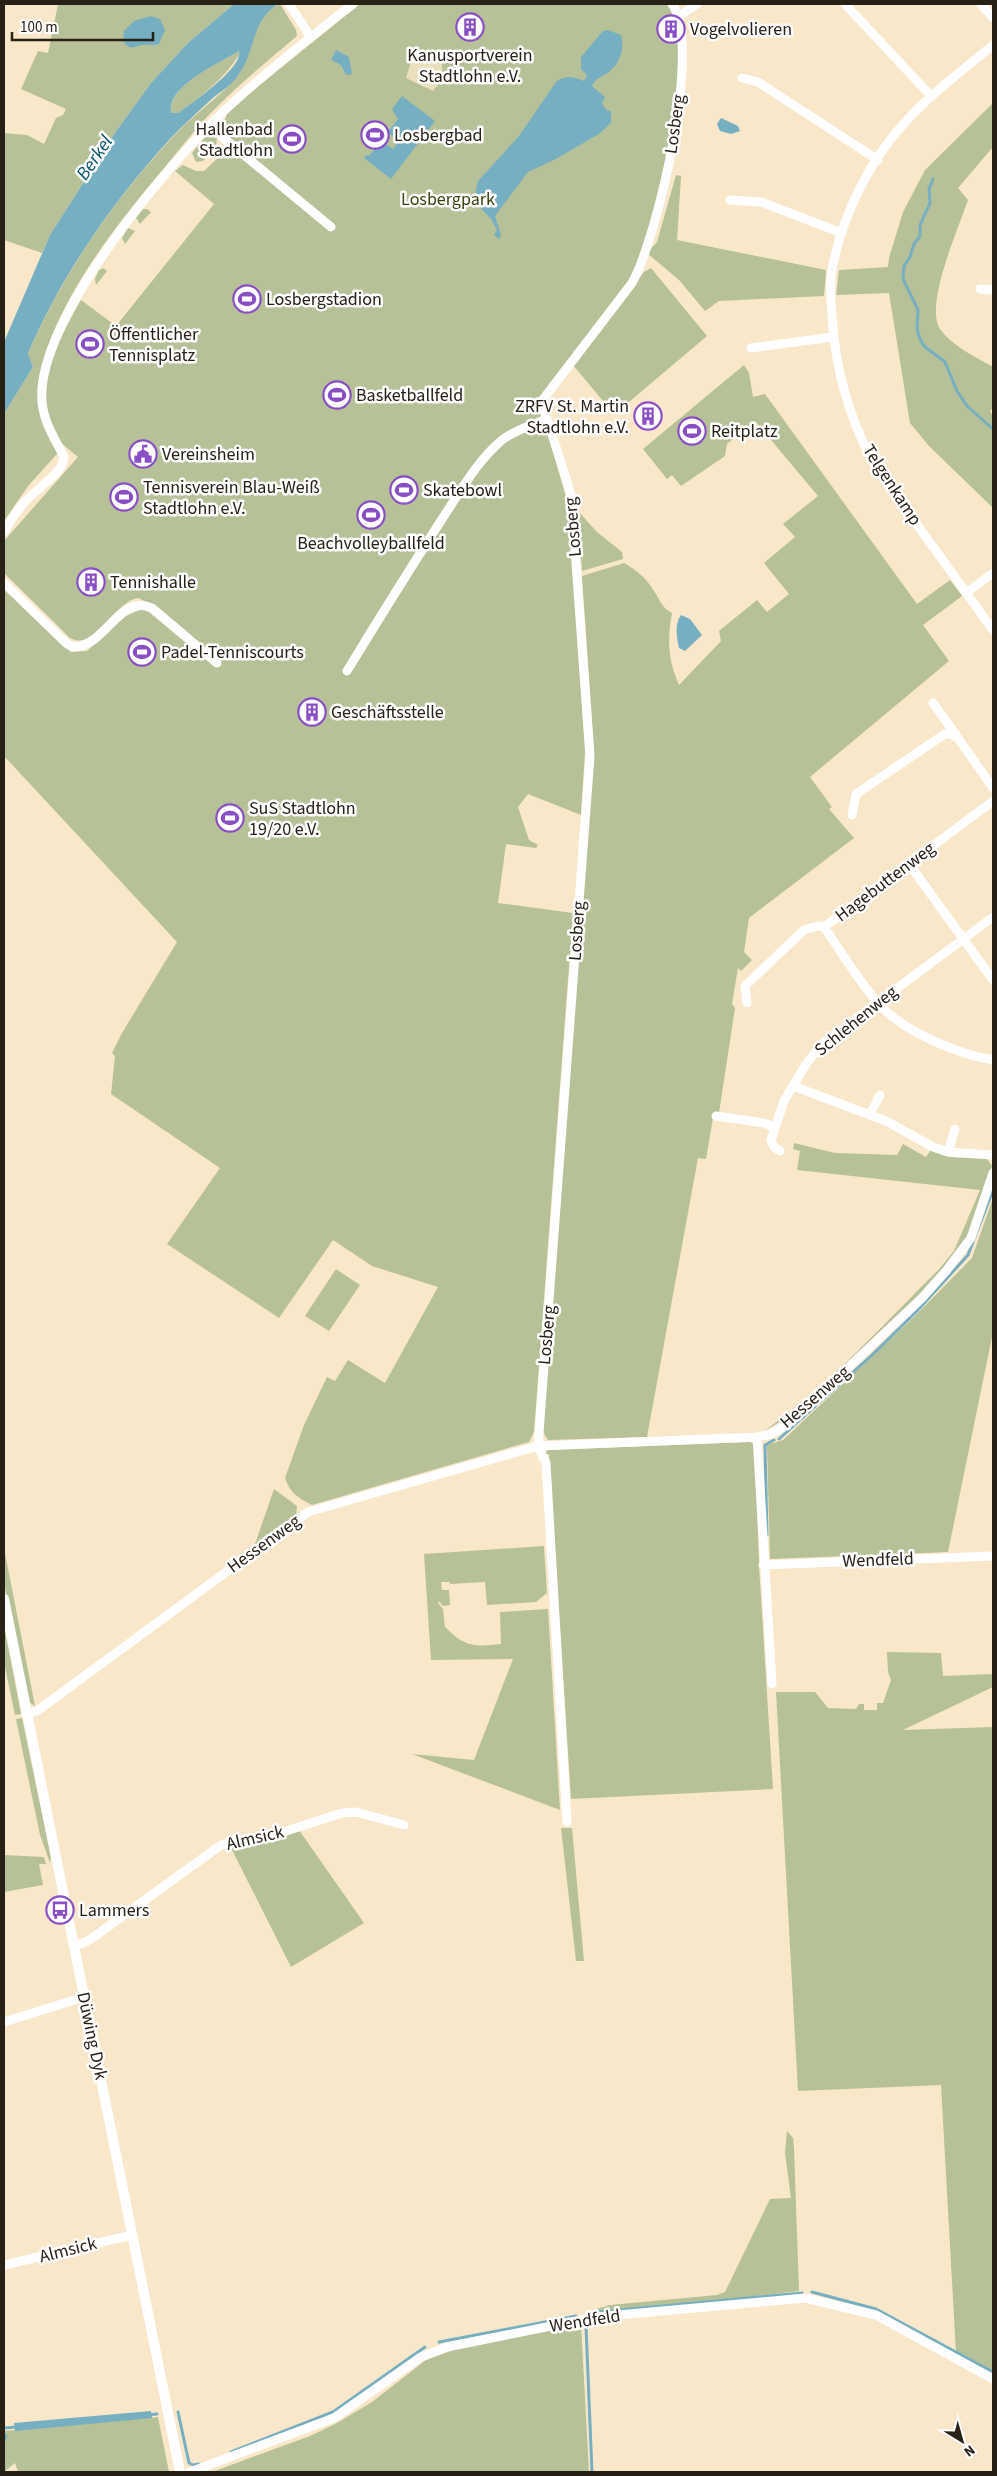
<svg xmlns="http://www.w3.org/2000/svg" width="997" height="2476" font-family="'Source Sans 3',sans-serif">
  <rect width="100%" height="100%" fill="#f9e7c9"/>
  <path fill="#b7c197" d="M58,4H234L188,43L151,83L117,130L50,235L42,253L4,240V133L27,135L44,144L56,118L63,115L66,109L21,89L38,51L48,53Z
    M280,4L296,30L297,36C266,62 235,88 207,117C192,133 179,150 165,167C118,222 38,321 40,396C41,416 57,434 57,454L28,486L4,521V414L33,367L28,353C63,274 112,202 171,139C190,117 215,101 235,79C257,55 249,16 280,4Z
    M360,4H670C698,45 655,236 631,281C623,295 611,307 601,320C579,348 558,376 536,404L542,414L539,419L501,439L485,454L469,475L344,669L349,672C380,621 412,570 444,520C462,493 478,461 504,442C516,432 531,426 546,427L569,508L585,751L581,815L528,794L518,807L529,840L538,845L536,848L506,844L498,903L573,913L534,1432L529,1442L312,1505C298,1498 290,1493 285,1478L304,1425L327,1377L335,1381L348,1360L385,1383L438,1287L372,1266L333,1240L279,1318L167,1244L220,1168L111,1094L115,1056L112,1053L122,1033L177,942L4,756V586L71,652L87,651L126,616L142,609L150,613L214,666L220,661L153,605L138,598C114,601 95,652 70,638L4,573V541L78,457C70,450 59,443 54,432C31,389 60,337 81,300L116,326L214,204L175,171L183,165L196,171H204L227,149L249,164L257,161L220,130L229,110Z
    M239,51V55C223,80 202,96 178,113H171C167,85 220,63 239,51Z
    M993,103V147L958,188L968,200C959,227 924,305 940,329C952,346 976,357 993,367V408L990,411L993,416V508L929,446L910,423L889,293L836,295L839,270L888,267L889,258L903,212L925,170Z
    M212,135L217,138L216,146L203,161L196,162L192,153L206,136Z
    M676,175L681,176L677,240L826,270L824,296L719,301L705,311L679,280L647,253L657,242Z
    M143,209H147L151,212L140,224L136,218Z
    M128,228L135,231L125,244L122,238Z
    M103,268L107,271L96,285L95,279L99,270Z
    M651,268L707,336L629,402L603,401L573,365L644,272Z
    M744,365L749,373L753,397L765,394L917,604L950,580L962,596L923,625L949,661L810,777L832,807L829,809L854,838L749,918L744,952L752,960L741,971L738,968L732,1004L735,1008L719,1113L713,1118L706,1159L698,1158L647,1437L548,1440L543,1432L594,751L582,576L624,563C635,569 645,577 652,588C659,597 661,608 672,613C667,640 668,660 679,685L721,641L719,631L757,600L767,612L789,594L764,563L795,537L783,524L818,496L755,421L727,444L725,456L681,486L672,475L667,479L643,449Z
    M578,511L597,532L622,552L623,559L582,571Z
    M794,1143L835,1153L897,1155L903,1144L926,1157L931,1150C947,1160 968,1157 987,1159L992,1166L972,1227L961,1249L916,1298L792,1415L764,1431C826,1388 886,1322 940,1268L954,1251L980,1190L797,1170L800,1151L793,1149Z
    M993,1198V1332L948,1552L770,1559L767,1445L783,1440L916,1315L972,1258Z
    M336,1269L360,1285L329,1331L305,1316Z
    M750,1442L755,1445L759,1566L773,1789L571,1799L549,1454H545L548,1450Z
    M274,1489L297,1506L296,1516L254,1547Z
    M544,1546L547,1593L536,1602L487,1605L485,1582L450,1584V1582H441L442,1590H449L450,1605L443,1606L439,1601L438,1603L443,1609L445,1627C465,1647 474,1647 501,1644L500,1612L548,1609L560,1810L412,1754L474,1760L513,1659L431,1660L424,1554Z
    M4,1548L35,1706L27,1701L4,1583Z
    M4,1625L21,1714L15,1715L4,1662Z
    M887,1652L941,1653L943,1676L993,1674V1687L903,1730L993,1727V2371L956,2353L941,2085L798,2091L776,1692H815L828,1708L856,1709L859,1704H864V1710H877V1703H883L891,1680L888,1672Z
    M22,1718L51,1857L50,1863L40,1835L16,1719Z
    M561,1828H572L584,1961H576Z
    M299,1830L364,1923L291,1967L229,1844Z
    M4,1855L44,1857L46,1864H39L43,1885L4,1892Z
    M787,2131L793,2138L794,2148L799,2291L599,2315L594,2312L599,2308L610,2305L717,2295L725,2292L770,2199L791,2198L785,2153Z
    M581,2324L589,2472H212L310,2436L337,2423L372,2402L426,2360L456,2349Z
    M158,2417L169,2472H18L15,2463L4,2472L5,2431Z"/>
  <path fill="#eae0bb" d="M421,54L441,62C445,75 440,82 433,91L406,78L412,59Z"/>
  <path fill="#77afc2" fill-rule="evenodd" d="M234,4H278C249,23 258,49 237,77C231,85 222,91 214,97C199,111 184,124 170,139C111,204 63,273 28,353L33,367L4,414V342L50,235L117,130L151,83L188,43ZM239,51C243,68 192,103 178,113H171C166,86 220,63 239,51Z
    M151,16L160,19L165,30L159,44C153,46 148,44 142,45C132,47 131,51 123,41L124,31L134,21Z
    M608,30L621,35C625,47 620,63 610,71C603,77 596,77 592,86L605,97L602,103L606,110L611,111V123L599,134L554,160L528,172L495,216L501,235L499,239L494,235L497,230L491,219L477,204L476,189L478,181L519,136L556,82C565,75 574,77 584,81L587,75L581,69V57L603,31Z
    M336,50L349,57L352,74L346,75L341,65L331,60Z
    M402,96L435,121L391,179L364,158L366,155L369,156L381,141L393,149L399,141L388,132L398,119L392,109Z
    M721,118L738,126L740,131L731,134L720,131L717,124Z
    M681,615L690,619L702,635L685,651L679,648C677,639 674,624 681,615Z
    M151,2411L152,2418L15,2431L14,2423Z"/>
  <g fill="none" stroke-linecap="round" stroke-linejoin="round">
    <path stroke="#77afc2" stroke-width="3" d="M933,179L929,189L930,203L920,225V236L914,244L910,257L904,266L903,279L918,310L917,329L920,339L924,346L945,362L957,391L967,406L993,429
      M779,1439L872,1355L917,1311L968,1255L993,1190
      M767,1535L765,1445L774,1440
      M812,2292L876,2309L993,2372
      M598,2312L802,2293
      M586,2327L592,2472
      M439,2342L576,2316
      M178,2412L189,2463L193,2465L199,2464
      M147,2415L157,2414
      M4,2428L17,2427
      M4,2439L6,2436
      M231,2452L333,2412L425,2347"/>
    <path stroke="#fff" stroke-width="9" d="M289,4L310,36
      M845,4L931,96
      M981,4L993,18
      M679,16L697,4
      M993,45C965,69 935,90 910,117C871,157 842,215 832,270C829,285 831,301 832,316C835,366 848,415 872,460C884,481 899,500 913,519C940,556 966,593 993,630
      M742,78L758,82L878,160
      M209,126L331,227
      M730,200L761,202L842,233
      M980,289L993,290
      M751,348L833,337
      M547,419L541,402L632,283C657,239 703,45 672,4
      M4,532C9,523 15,514 21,506C31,492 64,474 64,457C55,439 44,423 42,402C35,321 168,164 225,110C266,72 309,38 353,4
      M4,583L66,643L73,647C105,648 119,593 152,608L217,663
      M966,593L993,573
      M347,671C378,620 410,569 442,519C460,492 477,461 502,440C515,430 532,425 547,419L571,494L590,756L538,1446L546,1463L567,1822
      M933,703L956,735
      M852,815L856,794L945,734H951L958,738L993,788
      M909,864L993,980
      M824,927C842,953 859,982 880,1005C904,1032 958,1054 993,1060
      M747,1003L745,986L804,930L818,926L824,927L993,801
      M793,1086L886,1121L933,1147L948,1152L993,1155
      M870,1114L880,1095
      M716,1116L764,1123L774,1127
      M780,1151L774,1147L771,1140L784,1101L806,1064L822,1044L993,917
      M948,1152L955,1129
      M757,1437L772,1684
      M763,1565L993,1556
      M26,1714L37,1711L308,1512L538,1446L757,1437L771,1434L788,1424L922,1298L946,1271L971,1238L993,1173
      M73,1944H81L91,1939L221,1845L280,1833L342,1813L356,1812L404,1825
      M4,2022L84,1997
      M4,2265L132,2235
      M190,2472L334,2418L421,2357L447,2347L596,2317L805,2298L876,2315L993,2379"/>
    <path stroke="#fff" stroke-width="10" d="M4,1599L180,2472"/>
  </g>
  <defs>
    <g id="building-ring" transform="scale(1.4375)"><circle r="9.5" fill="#fff" stroke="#894ec5" stroke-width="1.5"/><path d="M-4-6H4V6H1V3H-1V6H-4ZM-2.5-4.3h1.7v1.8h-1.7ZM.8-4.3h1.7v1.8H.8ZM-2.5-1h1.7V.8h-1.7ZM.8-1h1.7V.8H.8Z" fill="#894ec5"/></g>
    <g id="stadium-ring" transform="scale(1.4375)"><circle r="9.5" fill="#fff" stroke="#894ec5" stroke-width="1.5"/><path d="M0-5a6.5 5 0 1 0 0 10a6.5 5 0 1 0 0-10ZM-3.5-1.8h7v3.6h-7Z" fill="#894ec5"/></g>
    <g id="civic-ring" transform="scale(1.4375)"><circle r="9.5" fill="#fff" stroke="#894ec5" stroke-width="1.5"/><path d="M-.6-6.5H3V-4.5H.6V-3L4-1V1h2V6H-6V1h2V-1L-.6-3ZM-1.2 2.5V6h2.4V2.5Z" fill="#894ec5"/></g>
    <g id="bus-ring" transform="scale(1.4375)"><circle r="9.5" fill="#fff" stroke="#894ec5" stroke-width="1.5"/><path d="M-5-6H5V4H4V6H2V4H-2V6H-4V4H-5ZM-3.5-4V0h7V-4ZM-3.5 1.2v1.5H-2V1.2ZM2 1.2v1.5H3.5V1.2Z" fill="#894ec5"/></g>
  </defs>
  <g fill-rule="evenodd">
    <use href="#building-ring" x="470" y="27"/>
    <use href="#building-ring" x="671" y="29"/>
    <use href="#stadium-ring" x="375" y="135"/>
    <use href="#stadium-ring" x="292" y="139"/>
    <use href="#stadium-ring" x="247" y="299"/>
    <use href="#stadium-ring" x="90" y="344"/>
    <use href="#stadium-ring" x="337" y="395"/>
    <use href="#building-ring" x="648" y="416"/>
    <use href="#stadium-ring" x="692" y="431"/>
    <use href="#civic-ring" x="143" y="454"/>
    <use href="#stadium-ring" x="404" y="490"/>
    <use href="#stadium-ring" x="124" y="497"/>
    <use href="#stadium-ring" x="371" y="515"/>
    <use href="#building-ring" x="91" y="582"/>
    <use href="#stadium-ring" x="142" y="652"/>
    <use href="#building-ring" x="312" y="712"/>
    <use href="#stadium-ring" x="230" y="818"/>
    <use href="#bus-ring" x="60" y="1910"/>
  </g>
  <g text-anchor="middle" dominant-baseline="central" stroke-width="5" stroke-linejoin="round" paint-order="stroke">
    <g font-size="18" fill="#272015" stroke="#fff" text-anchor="start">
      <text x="690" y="29">Vogelvolieren</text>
      <text x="470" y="55" text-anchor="middle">Kanusportverein<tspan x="470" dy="21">Stadtlohn e.V.</tspan></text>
      <text x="273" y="129" text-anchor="end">Hallenbad<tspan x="273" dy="21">Stadtlohn</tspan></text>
      <text x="394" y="135">Losbergbad</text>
      <text x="266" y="299">Losbergstadion</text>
      <text x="109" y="334">Öffentlicher<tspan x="109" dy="21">Tennisplatz</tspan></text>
      <text x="356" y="395">Basketballfeld</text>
      <text x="629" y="406" text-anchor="end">ZRFV St. Martin<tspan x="629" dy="21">Stadtlohn e.V.</tspan></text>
      <text x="711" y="431">Reitplatz</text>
      <text x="162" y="454">Vereinsheim</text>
      <text x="143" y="487">Tennisverein Blau-Weiß<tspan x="143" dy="21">Stadtlohn e.V.</tspan></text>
      <text x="423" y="490">Skatebowl</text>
      <text x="371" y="543" text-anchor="middle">Beachvolleyballfeld</text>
      <text x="110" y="582">Tennishalle</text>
      <text x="161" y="652">Padel-Tenniscourts</text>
      <text x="331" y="712">Geschäftsstelle</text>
      <text x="249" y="808">SuS Stadtlohn<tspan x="249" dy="21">19/20 e.V.</tspan></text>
      <text x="79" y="1910">Lammers</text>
    </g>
    <g font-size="18" fill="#272015" stroke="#fff">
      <text transform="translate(675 124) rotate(-82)">Losberg</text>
      <text transform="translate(892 485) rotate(57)">Telgenkamp</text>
      <text transform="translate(573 527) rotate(-95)">Losberg</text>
      <text transform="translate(885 882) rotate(-37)">Hagebuttenweg</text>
      <text transform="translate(577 931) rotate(-86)">Losberg</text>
      <text transform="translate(856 1021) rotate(-39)">Schlehenweg</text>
      <text transform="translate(547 1335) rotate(-85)">Losberg</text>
      <text transform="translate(815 1397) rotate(-41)">Hessenweg</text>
      <text transform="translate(264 1544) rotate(-36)">Hessenweg</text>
      <text transform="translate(878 1560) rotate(-2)">Wendfeld</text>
      <text transform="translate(255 1838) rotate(-13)">Almsick</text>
      <text transform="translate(92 2036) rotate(78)">Düwing Dyk</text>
      <text transform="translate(68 2250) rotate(-14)">Almsick</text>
      <text transform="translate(585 2321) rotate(-9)">Wendfeld</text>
    </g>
    <g font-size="18" fill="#3a430d" stroke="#fff">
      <text x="448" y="199">Losbergpark</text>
    </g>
    <g font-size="19" font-style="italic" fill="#005165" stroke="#fff">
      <text transform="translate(95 158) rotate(-56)">Berkel</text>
    </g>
  </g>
  <rect width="997" height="2476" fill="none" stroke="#272015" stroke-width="10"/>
  <g transform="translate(962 2441) rotate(143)" stroke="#ffffff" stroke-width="4" paint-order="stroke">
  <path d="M0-4L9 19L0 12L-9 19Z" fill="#272015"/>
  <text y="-8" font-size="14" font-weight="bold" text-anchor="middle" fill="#272015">N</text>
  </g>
  <path d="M12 32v8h141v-8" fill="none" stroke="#272015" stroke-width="2.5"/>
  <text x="20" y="32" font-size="15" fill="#272015" stroke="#ffffff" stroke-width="4" paint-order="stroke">100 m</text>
</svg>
